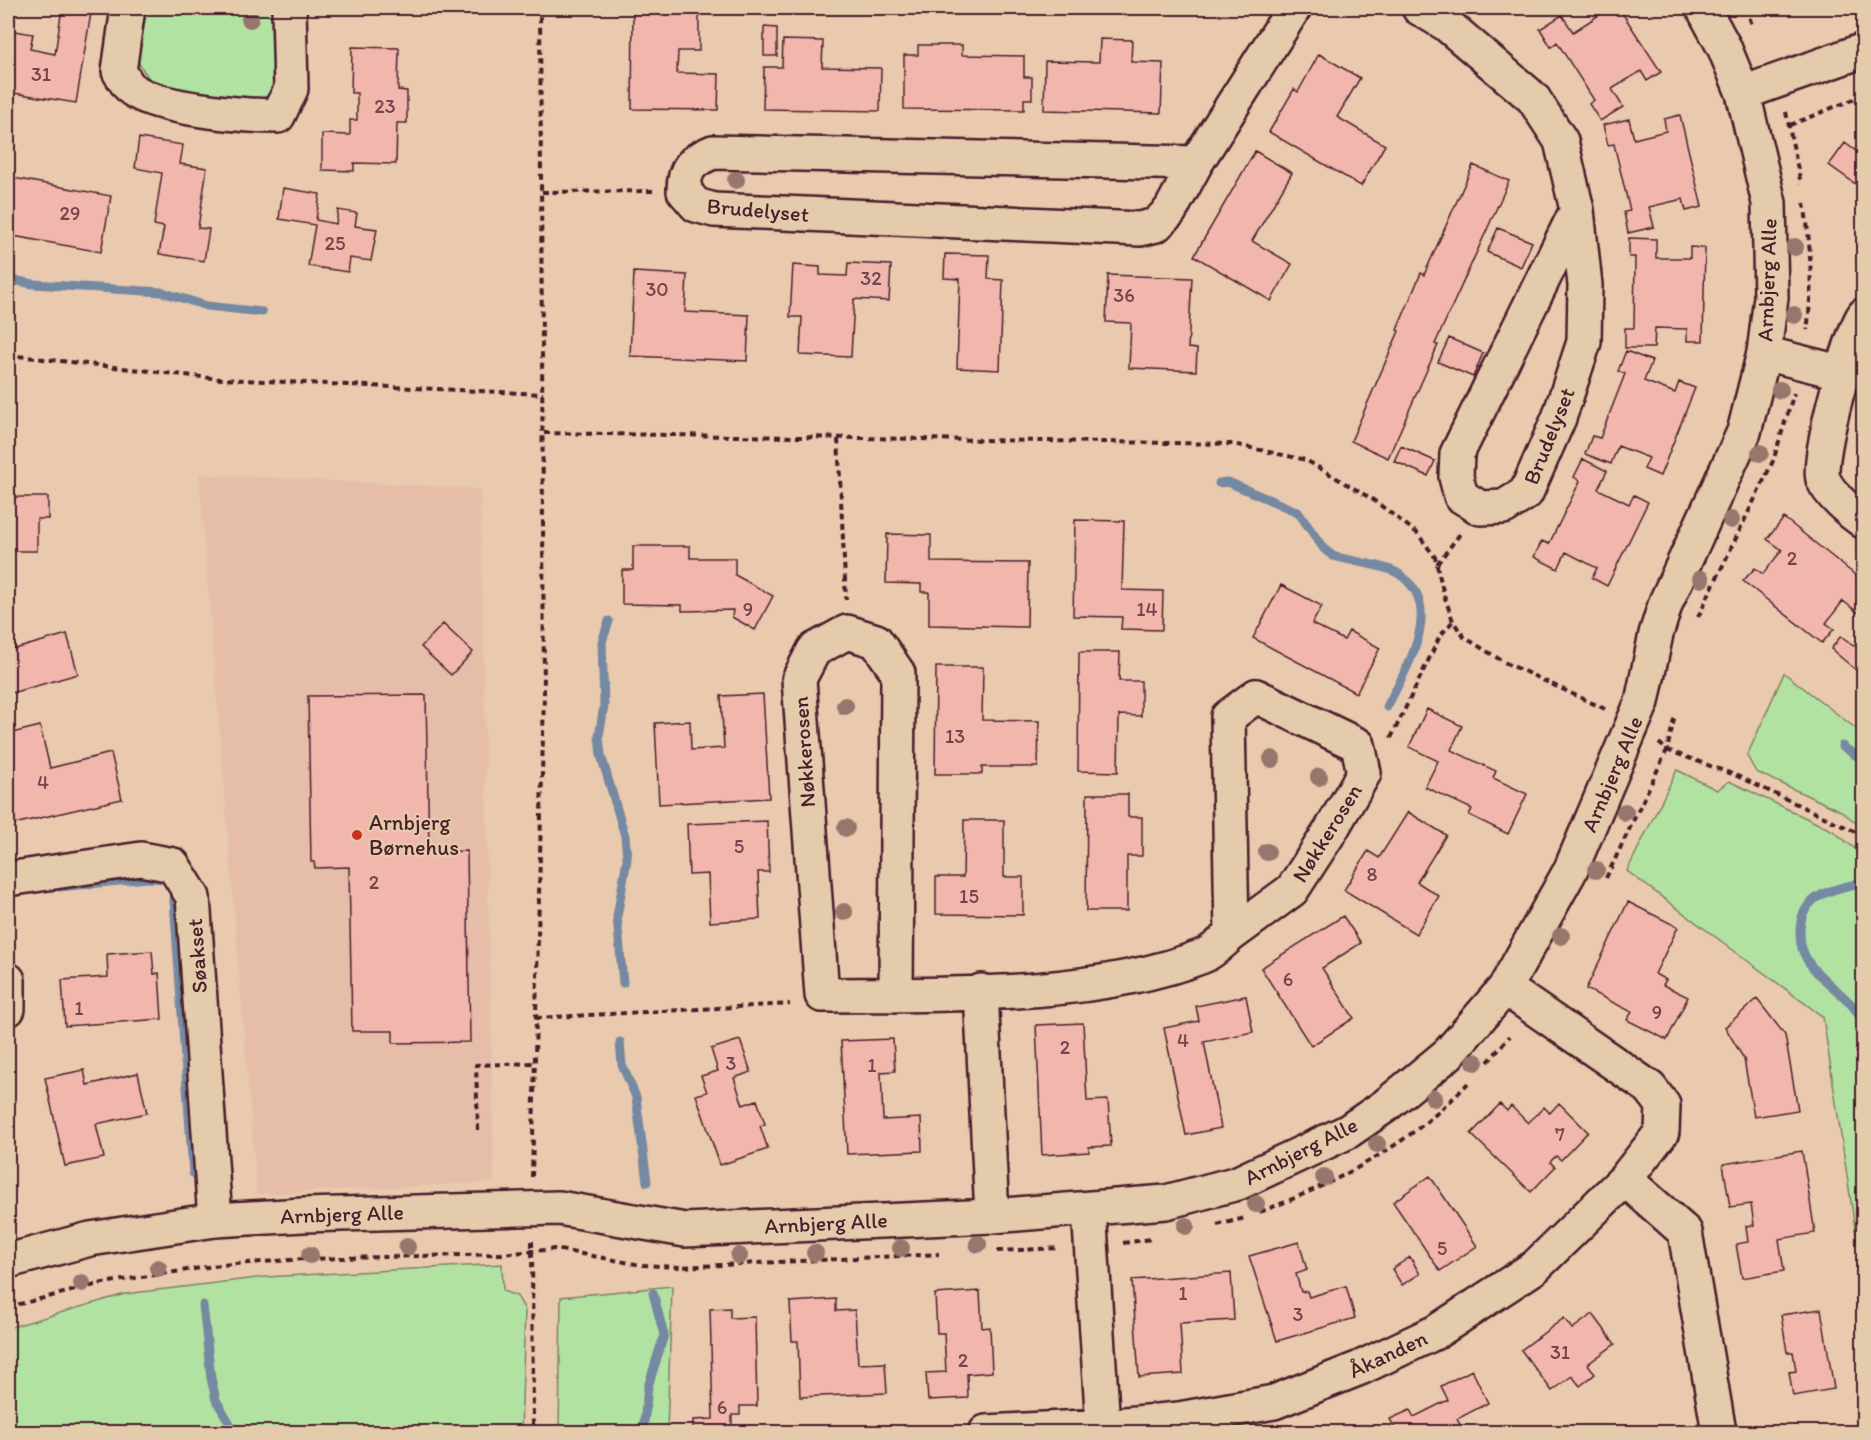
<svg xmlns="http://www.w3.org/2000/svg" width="1871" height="1440" font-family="Itim,sans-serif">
  <rect width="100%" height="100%" fill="#e9caae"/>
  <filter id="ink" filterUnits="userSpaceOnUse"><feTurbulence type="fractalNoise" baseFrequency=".0167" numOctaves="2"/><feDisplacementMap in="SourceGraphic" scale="12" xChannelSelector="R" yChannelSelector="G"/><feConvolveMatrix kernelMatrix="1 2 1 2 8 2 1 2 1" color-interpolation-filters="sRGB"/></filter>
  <g filter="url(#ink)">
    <path fill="#e5bda9" d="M199,474L480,489L494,1182L257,1194Z"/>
    <path fill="#b2e2a2" stroke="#7e8066" stroke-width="1.5" d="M147,8H282L281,83L256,105L156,90L138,62Z
      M1784,673L1863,734V828L1841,811L1756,772L1747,756Z
      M1677,770L1717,790L1729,781L1833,831L1863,855V1281L1823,1017L1627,871Z
      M502,1264L503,1291L517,1296L525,1310L521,1432H8V1328L125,1294L266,1277Z
      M672,1286L667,1432H559L561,1297Z
      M1255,1419L1257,1432H1219L1218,1426Z"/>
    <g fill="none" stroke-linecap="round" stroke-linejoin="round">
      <path stroke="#7489a2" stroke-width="9" d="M8,279L33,284L162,292L207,306L262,312
        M1219,483L1228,482L1298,512L1324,549L1333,556C1350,561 1385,565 1399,574C1447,606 1405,670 1387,707
        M609,621L602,642L604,706L599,736L601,755L625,836L627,859L617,917L623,983
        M1842,746L1864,761
        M1864,882C1839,888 1807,892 1801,921C1791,980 1854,984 1864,1029
        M59,887L148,878L168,879L173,886L193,1173
        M620,1042L622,1065L636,1097L647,1182
        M1864,1077V1123
        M203,1305L211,1378L216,1400L235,1432
        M643,1432L648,1387L664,1335L653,1293"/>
    </g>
    <path fill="#f1b7ad" stroke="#4a1f2b" stroke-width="1.5" d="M62,8L91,13L76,103L8,92V30L33,34L30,49L55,54Z
      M1598,8H1619L1661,72L1647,81L1641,71L1612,89L1623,107L1600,121L1589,104L1594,100L1557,42L1551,47L1540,29L1562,15L1573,32L1602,13Z
      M633,13H699V51H678L677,73L719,74L718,110L632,109Z
      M764,27L777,28V56H764Z
      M1100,39L1132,40L1131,62L1163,63L1161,113L1044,110L1045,61L1099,62Z
      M783,40L823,41L822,67L881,68L880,111L763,109L764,67H782Z
      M918,45H962V55L1024,56V77H1032V99H1024V110L904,109V55H918Z
      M352,47L399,48L398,90L407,91V123H397L396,164L354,163V171L322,170V134L350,135V120H357V93H351Z
      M1319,54L1360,78L1337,117L1385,145L1361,186L1269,132L1294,89L1298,92Z
      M1680,115L1702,207L1686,211L1683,199L1649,207L1654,227L1628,233L1624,212L1630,211L1614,144L1608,145L1603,125L1629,119L1634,139L1666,131L1664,119Z
      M139,138L183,145L180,164L207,168L198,228L209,229L204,261L159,254L164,227L154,225L162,173L135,168Z
      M1845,143L1860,154L1864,150V190L1829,165Z
      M1255,151L1292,173L1252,241L1292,264L1271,301L1194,256Z
      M1473,165L1509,181L1435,344L1438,345L1388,458L1351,441L1399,331L1397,330L1421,273L1424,275Z
      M8,177L111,196L101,252L8,235Z
      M283,188L320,194L316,220L336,224L338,210L357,213L355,226L377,229L371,261L350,258L348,272L308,266L315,225L279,219Z
      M1498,228L1532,242L1521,267L1487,252Z
      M1629,238L1656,239V258H1690V247L1705,248L1703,341H1687V329L1655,328L1654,348H1625V328H1634L1635,257H1629Z
      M945,254L989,255L988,279L1003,280L1000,370L957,368L960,279L944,278Z
      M848,263L891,265L889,301L854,299L851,357L800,355L802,317H790L793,265L820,267V275L847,276Z
      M634,272L687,275L685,312L749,315L747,361L630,356Z
      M1108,275L1192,278L1188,348L1197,349L1196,371L1129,368L1131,323L1106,322Z
      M1449,338L1483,353L1473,377L1438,362Z
      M1626,351L1652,361L1644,381L1675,393L1679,382L1695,388L1660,476L1644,469L1649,458L1618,446L1611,464L1585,454L1592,436L1600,438L1625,374L1618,371Z
      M1401,446L1435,461L1428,476L1394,461Z
      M1583,459L1607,471L1598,489L1629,504L1634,495L1648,502L1607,586L1592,578L1597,568L1566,552L1558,569L1534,557L1542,541L1549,544L1580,481L1574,477Z
      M8,489H14V497H48V519H37V551H8Z
      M1784,518L1864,582V617L1843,601L1826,623L1834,629L1822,643L1743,581L1755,568L1763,574L1782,550L1767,539Z
      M1075,520L1124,521L1122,590L1163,591L1162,630L1121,629L1122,617L1073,616Z
      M887,534L931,535V562L1028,563L1027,627L929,625V592H921V584L886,583Z
      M633,546H690V558H735V575L773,596L755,630L732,617L733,610L682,611V605L622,604V570H633Z
      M1281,585L1322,606L1312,624L1344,640L1349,631L1380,648L1356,693L1253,638Z
      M8,622L15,649L67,634L78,674L8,694Z
      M443,624L473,652L451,675L421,647Z
      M1864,633V677L1831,649L1841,636L1854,646Z
      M1079,652H1120L1119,681H1141V716L1119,715L1118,772L1078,771Z
      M936,667H983L982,720L1039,721L1038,767H982V774H935Z
      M763,694L769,798L659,804L655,723L690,721L691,750L724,748L721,696Z
      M426,695L429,852L467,851L470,1042L393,1043V1031H352L349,867L315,868L314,862H311L308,696Z
      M1427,709L1462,726L1451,750L1496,771L1493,778L1527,794L1508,834L1469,815L1472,809L1425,787L1438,761L1409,747Z
      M40,726L50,768L111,753L122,799L14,824L8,795V734Z
      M1087,794H1128V817H1142V856H1127V911H1086Z
      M1408,812L1446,835L1417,882L1439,896L1416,934L1344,890L1368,851L1379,858Z
      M964,820H1004V877H1023V915L936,914V877H963Z
      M767,821L769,872H758L760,919L710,922L708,874L689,875L687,824Z
      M1628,902L1678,927L1655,974L1666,980L1663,985L1688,997L1667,1040L1627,1020L1632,1012L1586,989Z
      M1343,916L1361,943L1322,968L1354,1018L1311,1046L1261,968Z
      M152,951L154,974L159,973L162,1019L65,1026L62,980L108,977L107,954Z
      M1246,996L1253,1032L1204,1042L1221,1128L1186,1135L1164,1028L1199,1021L1196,1006Z
      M1757,999L1785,1035L1798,1110L1754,1117L1744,1059L1725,1027Z
      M1083,1023L1087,1101L1108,1100L1111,1146L1089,1147V1152L1042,1155L1036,1025Z
      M893,1039L895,1071L881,1072L883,1120L921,1118L922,1151L847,1154L841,1041Z
      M740,1040L751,1072L734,1078L743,1105L757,1100L765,1124L760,1126L768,1149L720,1165L696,1095L707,1092L701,1076L718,1071L711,1049Z
      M84,1070L87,1085L138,1073L147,1113L96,1124L104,1158L65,1166L45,1078Z
      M1559,1103L1588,1132L1561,1160L1556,1156L1550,1162L1555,1167L1531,1192L1471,1134L1500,1104L1507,1111L1511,1106L1528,1123L1544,1107L1550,1113Z
      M1802,1151L1815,1233L1779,1239L1784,1271L1742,1278L1736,1244L1748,1242L1746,1226L1754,1225L1751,1204L1730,1207L1723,1164Z
      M1430,1176L1477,1246L1440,1271L1393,1202Z
      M1299,1242L1307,1270L1296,1274L1301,1292L1307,1291L1309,1297L1346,1286L1355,1318L1277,1341L1249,1256Z
      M1410,1257L1420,1274L1402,1285L1392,1269Z
      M1231,1273L1234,1320L1180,1323L1183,1374L1139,1377L1132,1280Z
      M980,1291L982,1328L990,1327L992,1372L967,1374L968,1398L928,1400L926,1373L946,1372L944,1333H937L935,1294Z
      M836,1299V1311L855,1310L858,1364L885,1363L887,1393L800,1397L798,1341H792L790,1302Z
      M730,1308V1318L755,1317L757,1406H740V1415H732V1432H693V1420L713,1419L710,1309Z
      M1821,1309L1834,1389L1793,1396L1789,1372L1796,1371L1793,1352H1787L1781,1315Z
      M1593,1314L1615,1344L1588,1364L1595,1374L1580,1386L1572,1376L1552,1391L1521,1350L1564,1318L1572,1329Z
      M1472,1370L1488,1403L1457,1419L1464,1432H1397L1390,1419L1410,1410L1414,1417L1448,1400L1441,1386Z
      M1363,1425L1365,1432H1331Z"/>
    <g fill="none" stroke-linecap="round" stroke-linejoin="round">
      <g stroke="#4a1f2b" stroke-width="38">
        <path id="street" d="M128,8L119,71C123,77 127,86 133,90C159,109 245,116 278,116L291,89L289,8
          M1419,8L1446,24L1533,98L1561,141L1577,210L1585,285L1584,342L1559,418L1526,493L1504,507L1480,508L1461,496L1456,477L1457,454L1577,210
          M1743,93L1864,50
          M1196,163L713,152C693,160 684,167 684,191L696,205L714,210L1140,229L1156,225L1170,211L1196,163L1294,8
          M1864,315C1851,332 1816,460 1823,479C1829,494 1851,513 1864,522
          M1764,353L1843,373
          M8,879L141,859L173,865L193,897L215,1220
          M8,980V1009
          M981,991L992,1216
          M896,995L898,673L876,641L847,632L814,650L799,679L822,995C940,994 1092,999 1203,956C1213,952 1223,941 1232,934L1228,717L1256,696L1358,745L1364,773L1331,830L1292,890L1232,934
          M1625,1179L1685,1232L1719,1432
          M1089,1210L1103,1426
          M986,1432L1103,1426L1179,1419L1274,1402L1360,1368L1436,1332L1535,1267L1625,1179L1662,1132L1663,1105L1650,1088L1505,988"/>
      </g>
      <g stroke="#4a1f2b" stroke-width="38">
        <path id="secondary" d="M8,1261L90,1239L215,1220L303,1215L559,1208L685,1230L992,1216L1166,1202L1238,1183L1347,1132L1385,1106L1448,1054L1505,988L1570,871L1642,702L1656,634L1666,602L1744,432L1764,353L1771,297L1769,203L1743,93L1724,47L1703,8"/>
      </g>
      <path stroke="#4a1f2b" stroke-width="4" stroke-dasharray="6 4.5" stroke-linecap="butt" d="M1745,8L1752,24
        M1786,112L1801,184
        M1790,125L1864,95
        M542,192L653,191
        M1804,203C1811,243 1813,290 1807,330
        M8,355L220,379L543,394
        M544,433L1233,444L1306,460L1372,499L1417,533L1435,557L1444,595L1453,621L1464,637L1504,662L1605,709
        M838,439L846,600
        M1437,564L1460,534
        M1698,617L1773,461L1794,393
        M1391,738L1440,636L1453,621
        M1659,743L1667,750L1735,775L1854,831L1864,839
        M1606,878L1667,750L1675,715
        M536,1018L790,1004
        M1488,1062L1510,1036
        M478,1130L476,1065L535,1063
        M532,1177L544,694L540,8
        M1260,1212C1338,1182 1411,1145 1468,1083
        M1217,1225L1245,1218
        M532,1241L533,1432
        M1123,1243L1151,1239
        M997,1251L1059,1248
        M8,1307L103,1283L220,1265L305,1259L501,1254L555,1249L641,1265L680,1267L939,1254"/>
      <use href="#street" stroke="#e4cbac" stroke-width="33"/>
      <use href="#secondary" stroke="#e4cbac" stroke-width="33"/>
    </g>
    <g fill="#97766d">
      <circle cx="250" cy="19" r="9"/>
      <circle cx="736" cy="180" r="9"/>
      <circle cx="1795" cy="247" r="9"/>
      <circle cx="1794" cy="315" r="9"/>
      <circle cx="1780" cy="390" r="9"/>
      <circle cx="1760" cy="453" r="9"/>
      <circle cx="1731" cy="520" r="9"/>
      <circle cx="1701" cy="579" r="9"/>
      <circle cx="845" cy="706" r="9"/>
      <circle cx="1272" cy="759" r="9"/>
      <circle cx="1319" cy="777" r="9"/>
      <circle cx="1625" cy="812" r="9"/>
      <circle cx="846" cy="828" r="9"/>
      <circle cx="1267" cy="852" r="9"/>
      <circle cx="1596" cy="870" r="9"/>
      <circle cx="844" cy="912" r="9"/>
      <circle cx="1561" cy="936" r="9"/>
      <circle cx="1475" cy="1062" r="9"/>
      <circle cx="1434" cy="1098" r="9"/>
      <circle cx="1377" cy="1144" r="9"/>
      <circle cx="1324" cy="1177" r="9"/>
      <circle cx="1256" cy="1204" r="9"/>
      <circle cx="1186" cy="1226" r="9"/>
      <circle cx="978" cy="1244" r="9"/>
      <circle cx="407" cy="1247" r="9"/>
      <circle cx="901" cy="1248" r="9"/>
      <circle cx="815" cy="1253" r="9"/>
      <circle cx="310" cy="1255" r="9"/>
      <circle cx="739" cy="1256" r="9"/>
      <circle cx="158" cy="1268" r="9"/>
      <circle cx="82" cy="1283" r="9"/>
    </g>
  </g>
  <circle fill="#c8321e" stroke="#e4cbac" stroke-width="2" cx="357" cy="835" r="6"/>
  <g text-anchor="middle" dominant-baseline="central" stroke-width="4.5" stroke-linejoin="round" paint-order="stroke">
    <g font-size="20" fill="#74454c">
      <text x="41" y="74">31</text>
      <text x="385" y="106">23</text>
      <text x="70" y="213">29</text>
      <text x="335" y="243">25</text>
      <text x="871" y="278">32</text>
      <text x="657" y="289">30</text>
      <text x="1124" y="295">36</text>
      <text x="1792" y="558">2</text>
      <text x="748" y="609">9</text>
      <text x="1147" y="609">14</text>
      <text x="955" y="736">13</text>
      <text x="43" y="782">4</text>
      <text x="739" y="846">5</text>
      <text x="1372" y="874">8</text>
      <text x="374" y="882">2</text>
      <text x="969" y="896">15</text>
      <text x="1288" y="979">6</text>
      <text x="79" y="1008">1</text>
      <text x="1657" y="1012">9</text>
      <text x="1183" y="1040">4</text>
      <text x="1065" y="1047">2</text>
      <text x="731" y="1063">3</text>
      <text x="872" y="1065">1</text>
      <text x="1560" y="1134">7</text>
      <text x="1442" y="1248">5</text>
      <text x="1183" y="1293">1</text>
      <text x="1298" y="1314">3</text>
      <text x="1560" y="1352">31</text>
      <text x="963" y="1360">2</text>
      <text x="722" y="1407">6</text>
    </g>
    <g font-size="22" fill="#4a1f2b" stroke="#e4cbac">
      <text transform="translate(758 210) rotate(5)">Brudelyset</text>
      <text transform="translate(1767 280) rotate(-88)">Arnbjerg Alle</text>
      <text transform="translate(1549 436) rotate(-68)">Brudelyset</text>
      <text transform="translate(804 752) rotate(-94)">Nøkkerosen</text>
      <text transform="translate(1612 774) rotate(-67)">Arnbjerg Alle</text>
      <text transform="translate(1327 833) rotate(-58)">Nøkkerosen</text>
      <text transform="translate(197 956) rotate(-94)">Søakset</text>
      <text transform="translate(1301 1151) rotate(-27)">Arnbjerg Alle</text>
      <text transform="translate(342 1214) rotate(-2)">Arnbjerg Alle</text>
      <text transform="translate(826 1223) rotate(-3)">Arnbjerg Alle</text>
      <text transform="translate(1388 1354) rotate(-25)">Åkanden</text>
    </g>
    <g font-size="22" fill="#4a1f2b" stroke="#e4cbac" text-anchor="start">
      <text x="369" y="822">Arnbjerg<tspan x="369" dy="25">Børnehus</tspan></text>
    </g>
  </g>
  <rect width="1871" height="1440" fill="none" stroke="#e4cbac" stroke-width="30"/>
  <rect x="15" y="15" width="1841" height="1410" fill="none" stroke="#4a1f2b" stroke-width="2" filter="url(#ink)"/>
</svg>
